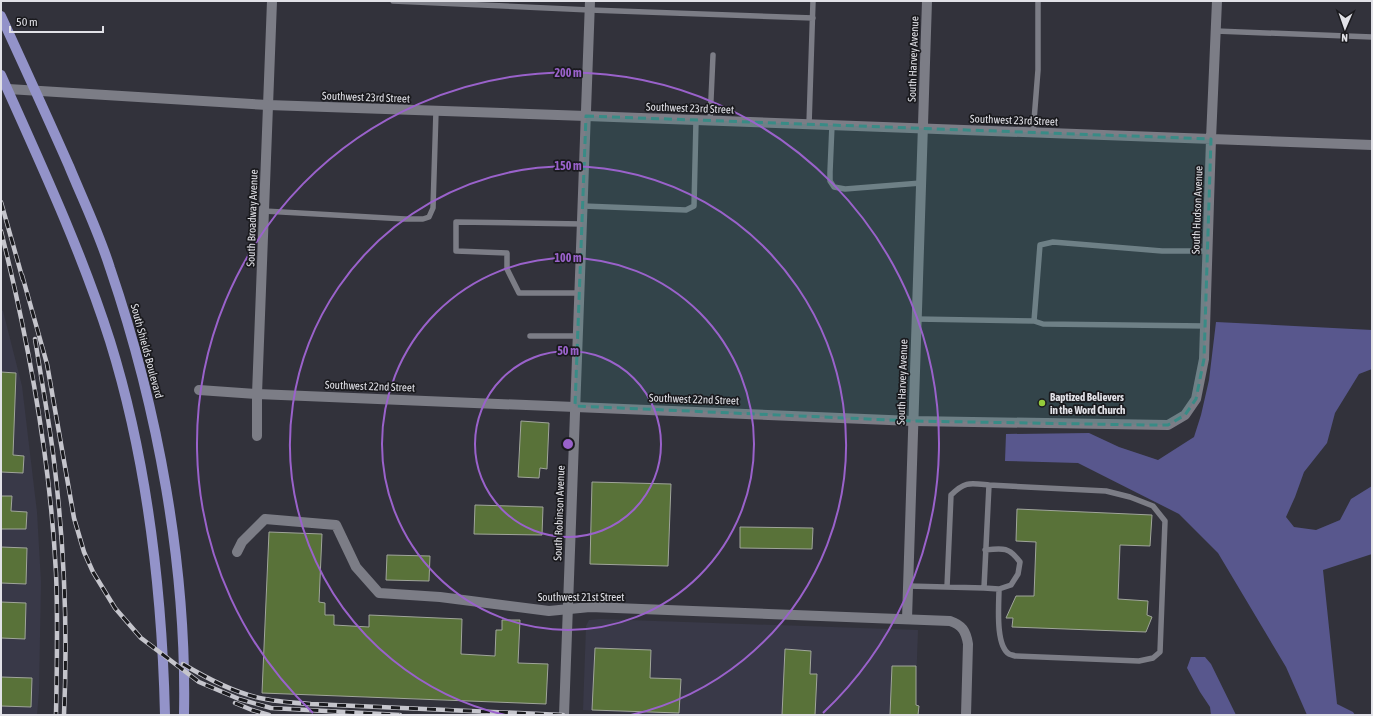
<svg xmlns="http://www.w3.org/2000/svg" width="1373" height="716" font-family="'Asap Condensed',sans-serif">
  <rect width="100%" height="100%" fill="#32323b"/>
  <path fill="#393948" d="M1,310L3,311L22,386L37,512L41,582L39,691L37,715H1Z
    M599,619L918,630L915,715H657L583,710L586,626L589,620Z"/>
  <path fill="#58578d" d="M1216,322L1372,330V369L1359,374L1335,413L1327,443L1304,472L1295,497L1286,517L1294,527L1316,530L1340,520L1351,499L1372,486V554L1323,570L1337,704L1353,712L1355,715H1307L1286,667L1218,553L1179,514L1078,463L1005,461L1006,434L1089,433L1119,447L1158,460L1194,437L1201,415L1209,380Z
    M1191,657H1205L1211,664L1236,715H1211L1210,707L1200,692L1187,668Z"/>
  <path fill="#597239" stroke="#a0a59b" d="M1,372L16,373L13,455L24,456L23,473L1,472Z
    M521,421L549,423L547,469L540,468L539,478L518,477Z
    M592,482L671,484L668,566L590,564Z
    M1,496H12L11,511L27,512L26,529H1Z
    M475,505L543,507L542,535L474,534Z
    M1017,509L1152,515L1150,546L1120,545L1118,599L1148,601L1147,615L1152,617L1146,632L1012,627L1013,618H1006L1016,596H1034L1036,542L1016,541Z
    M740,527L813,528L812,549L740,548Z
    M269,532L322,534L319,602L325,603V615H334V625L369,627V615L462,619L461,654L495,656L496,630H502V620H520L518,663L548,664L546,704L262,693Z
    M1,547L27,548L26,584L1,583Z
    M387,555L430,556L429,581L386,580Z
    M1,602L26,603L25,639L1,638Z
    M595,648L651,650L650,678L681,679L679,713L592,710Z
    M785,649L811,651L810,674H817L815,715H782Z
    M892,666H916V705L919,706L918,715H890Z
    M1,677L32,678L31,707L1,706Z"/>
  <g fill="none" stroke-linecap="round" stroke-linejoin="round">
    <path stroke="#7c7d86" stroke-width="5.5" d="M393,1L590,10L813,18
      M1216,31L1372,37
      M710,121L713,55
      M809,125L813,1
      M832,125L830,172V181L834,187L845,189L921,183
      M1033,133L1038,70V1
      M583,206L686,210L694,206L696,121
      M264,211L405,219H423L429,217L433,208L436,111
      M580,293H519L507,269V253L456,251V222L582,224
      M916,319L1034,321
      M1205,326L1043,324L1034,321L1040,245L1053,242L1162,251H1207
      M530,336H578
      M985,550C1003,548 1009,547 1020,562L1018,574L1011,585L999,589
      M908,586L984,588L989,485L1106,491L1130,497L1153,506L1165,521L1160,652L1153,658L1139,661L1015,656C1013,655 1011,655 1009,654C995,645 999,604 999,589L984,588
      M947,587L951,495C965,481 970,483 989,485"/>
    <path stroke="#7c7d86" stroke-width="10" d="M586,116L1372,145
      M199,390L257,394L913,421L1168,425L1185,415L1196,399L1204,359L1211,139L1217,1
      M257,436V394L272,1
      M237,552L242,542L265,519L336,525L356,567L379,593L440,597L549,611L590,607L950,621C962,625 966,631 968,644L966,715"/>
    <path stroke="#7c7d86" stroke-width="10" d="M8,89L268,105L586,116
      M907,619L927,1"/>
    <path stroke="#7c7d86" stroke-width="10" d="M564,715L590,1"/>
    <path stroke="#9393c9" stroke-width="10" d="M1,16C24,66 47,116 69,166C83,200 99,233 110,268C158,409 187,566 184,715
      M1,75C40,162 81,250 110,341C148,463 162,589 165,715"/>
    <g stroke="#c5c5cc" stroke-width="4.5">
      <path id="rail" d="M1,202L23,280
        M1,231C29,343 50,457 56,573C58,620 57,668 56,715
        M22,275L47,364L74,518L84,552L93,572L115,608L141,638L199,682L239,699L271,708L400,715
        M35,339C41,377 48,415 53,453C64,540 68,628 64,715
        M183,664C208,679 236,694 265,699C280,702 296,703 311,704L563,715
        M235,703L252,710L269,715"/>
    </g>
    <use href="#rail" stroke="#1a1a1e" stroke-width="3" stroke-dasharray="9" stroke-linecap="butt"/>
  </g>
  <path fill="#398b86" fill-opacity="0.2" stroke="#398b86" stroke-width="3" stroke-dasharray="8 5" stroke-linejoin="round" d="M586,116L1211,139L1204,359L1196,399L1185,415L1168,425H1145L913,421L575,406Z"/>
  <g fill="none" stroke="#9a62cb" stroke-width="2">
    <circle cx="568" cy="444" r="93"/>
    <circle cx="568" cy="444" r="186"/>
    <path d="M505 715A278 278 0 1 1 631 715"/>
    <path d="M313 713A371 371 0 1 1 823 713"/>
  </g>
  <circle fill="#95cc3b" stroke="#1a1a1e" stroke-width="1.5" cx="1042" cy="403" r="4"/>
  <g text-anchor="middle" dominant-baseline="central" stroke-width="3.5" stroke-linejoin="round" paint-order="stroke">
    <g font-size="11" fill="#e1e1e7" stroke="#1a1a1e">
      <text transform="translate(913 59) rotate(-88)">South Harvey Avenue</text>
      <text transform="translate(366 97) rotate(2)">Southwest 23rd Street</text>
      <text transform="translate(690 108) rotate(2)">Southwest 23rd Street</text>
      <text transform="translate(1014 120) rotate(2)">Southwest 23rd Street</text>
      <text transform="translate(1197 210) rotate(-88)">South Hudson Avenue</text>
      <text transform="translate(252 218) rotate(-88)">South Broadway Avenue</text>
      <text transform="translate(147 351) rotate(75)">South Shields Boulevard</text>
      <text transform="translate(902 382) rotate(-88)">South Harvey Avenue</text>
      <text transform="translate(370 386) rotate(2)">Southwest 22nd Street</text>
      <text transform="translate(694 399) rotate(2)">Southwest 22nd Street</text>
      <text transform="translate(559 513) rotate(-88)">South Robinson Avenue</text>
      <text x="581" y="597">Southwest 21st Street</text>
    </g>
    <g font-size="11" font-weight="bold" fill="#e1e1e7" stroke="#1a1a1e" text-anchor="start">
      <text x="1050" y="397">Baptized Believers<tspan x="1050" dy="13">in the Word Church</tspan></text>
    </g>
  </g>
  <circle cx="568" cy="444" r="6" fill="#9a62cb" stroke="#1a1a1e" stroke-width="2"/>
  <g font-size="12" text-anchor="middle" font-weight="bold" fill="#9a62cb" stroke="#1a1a1e" stroke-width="3.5" stroke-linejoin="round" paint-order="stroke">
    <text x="568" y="77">200 m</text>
    <text x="568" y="170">150 m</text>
    <text x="568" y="262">100 m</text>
    <text x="568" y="355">50 m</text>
  </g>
  <rect width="1373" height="716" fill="none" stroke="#e1e1e7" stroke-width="4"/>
  <g transform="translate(1345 28) rotate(182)" stroke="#1a1a1e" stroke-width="3" paint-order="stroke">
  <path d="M0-3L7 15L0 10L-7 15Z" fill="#e1e1e7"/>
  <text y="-6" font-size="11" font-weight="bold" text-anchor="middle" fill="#e1e1e7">N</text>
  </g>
  <path d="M10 26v6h93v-6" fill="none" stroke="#e1e1e7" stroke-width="2"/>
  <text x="16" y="26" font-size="12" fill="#e1e1e7" stroke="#1a1a1e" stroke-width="3" paint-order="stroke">50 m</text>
</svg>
